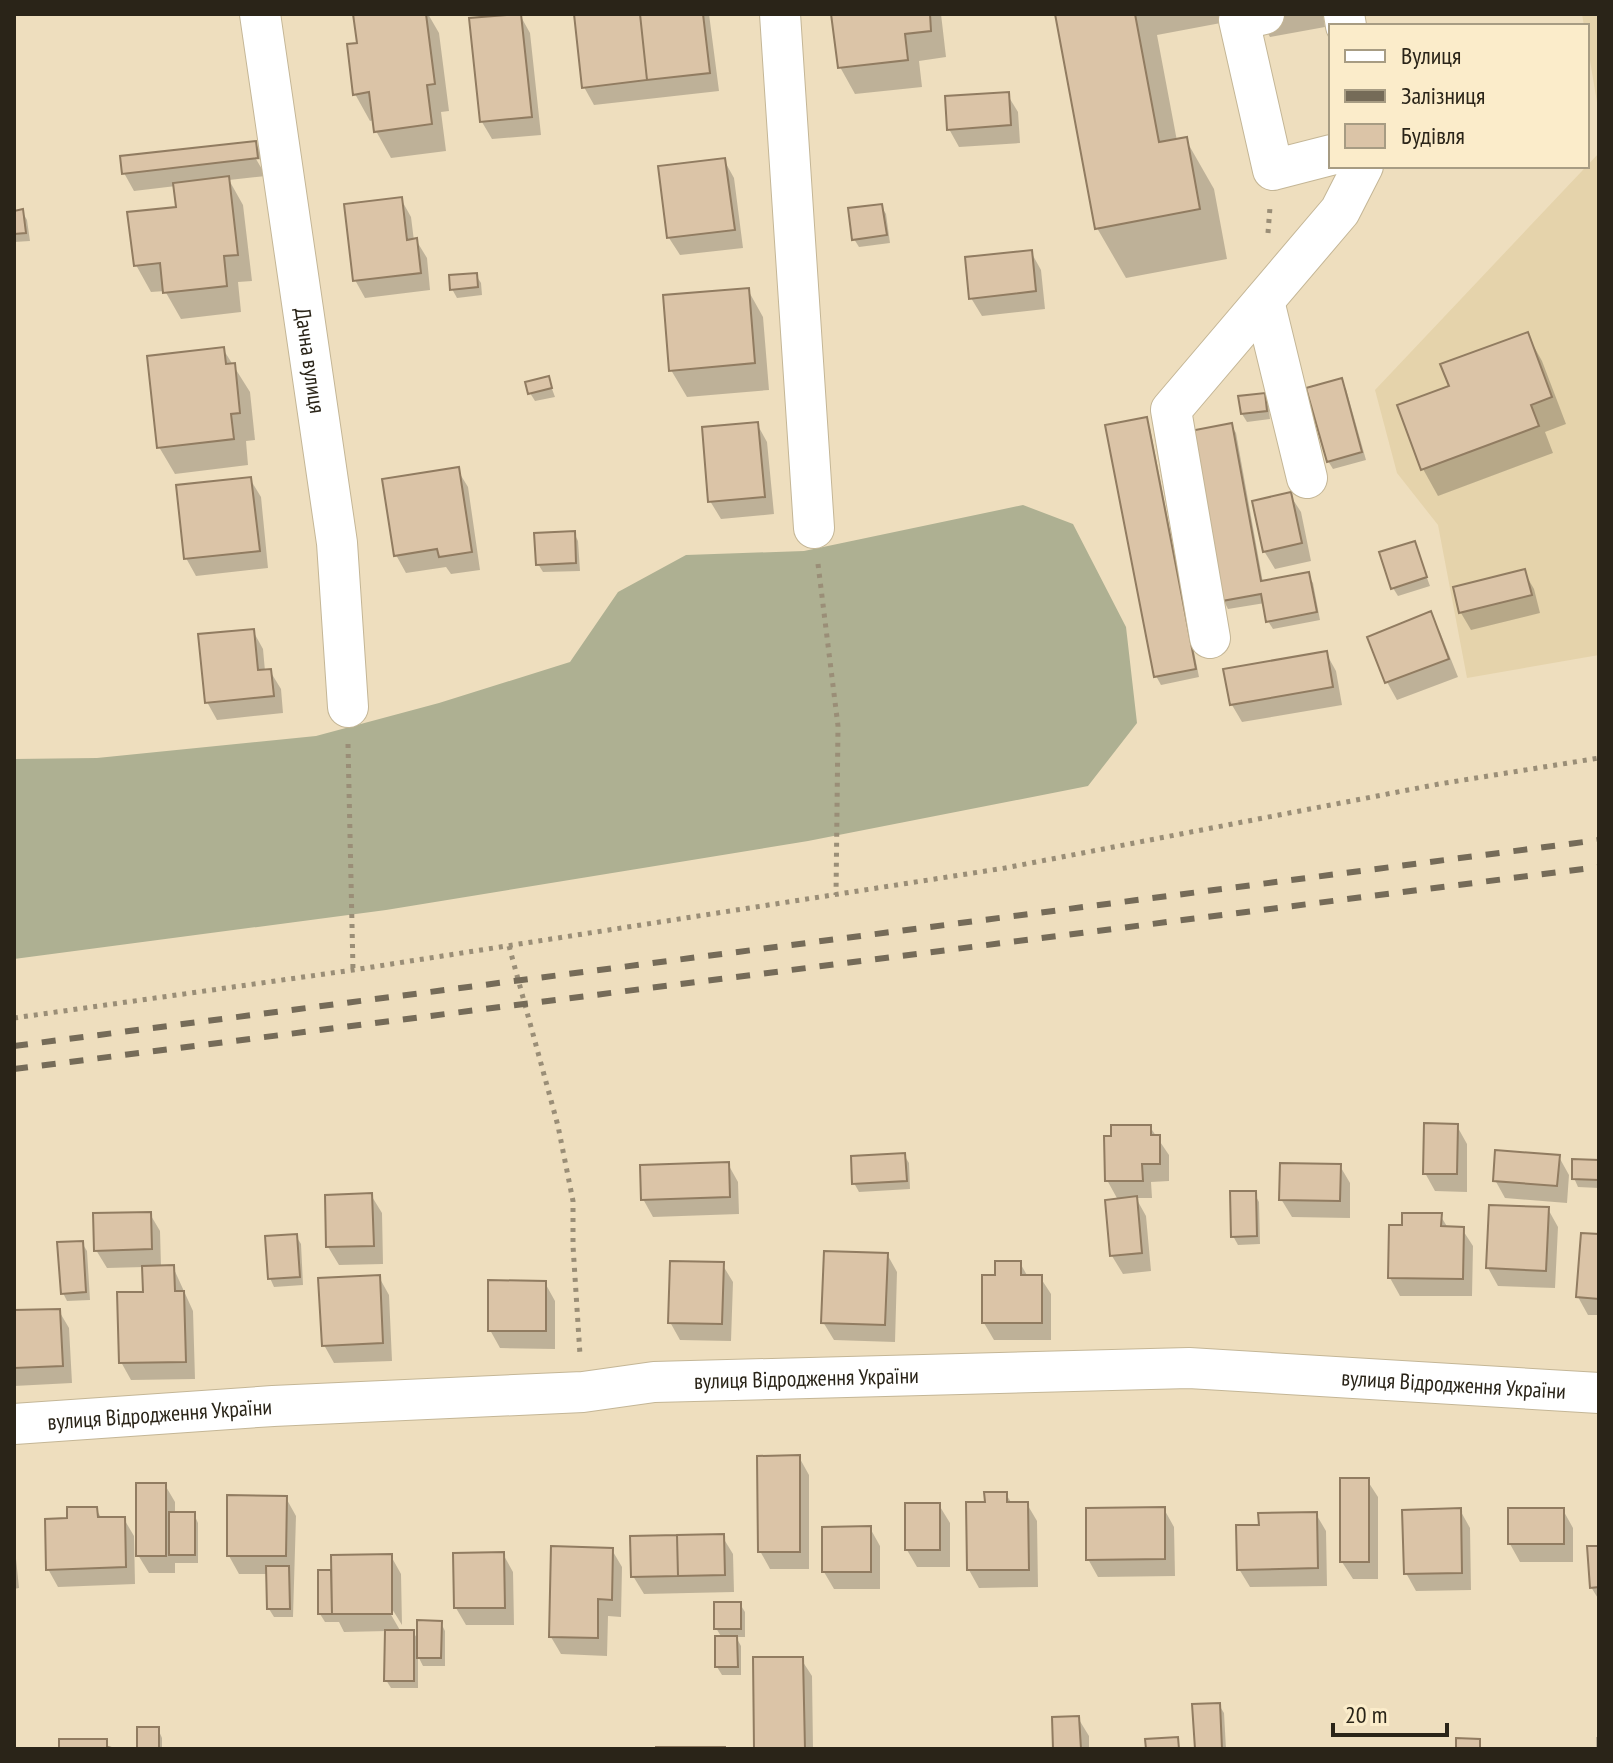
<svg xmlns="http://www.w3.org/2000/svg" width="1613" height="1763" font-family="'PT Sans Narrow',sans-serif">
  <rect width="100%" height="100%" fill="#eedebe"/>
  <path fill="#e5d3ab" d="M1582,14H1599V114L1587,43V26H1584Z
    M1599,153V655L1467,678L1438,525L1397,473L1375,390Z"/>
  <path fill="#aeb092" d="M1023,505L1073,524L1126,627L1137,723L1088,786L808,841L386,910L14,959V759L97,758L316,736L439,703L570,662L618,592L686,555L804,551Z"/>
  <path fill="#0003" d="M362,14H428L439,33L449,111L441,112L446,151L391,158L376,131L374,120L370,121L355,94Z
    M576,14H709L719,91L594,105L584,87Z
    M833,14H941L946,57L919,61L922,87L855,94L840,67Z
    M1057,14H1323L1325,27L1270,37L1258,16L1157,35L1177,141L1186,140L1214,189L1227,259L1126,278L1097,228Z
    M520,15L530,33L541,135L492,139L482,122Z
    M1007,94L1018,112L1020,143L959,147L949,129Z
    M255,143L266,160L256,159L266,176L229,180L243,205L252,281L238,282L241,312L181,319L165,291L151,292L136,265L178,208L176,186L134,191L124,173Z
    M724,160L734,178L743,248L680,255L669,238Z
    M401,199L411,217L414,241L416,240L427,258L430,290L365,298L355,280Z
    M881,206L886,214L890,243L859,247L854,239Z
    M22,211L27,220L30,241L14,242V213Z
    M1031,252L1041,270L1045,309L982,316L971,298Z
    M476,275L481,283L482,295L457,298L452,289Z
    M748,290L763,317L769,390L687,397L671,370Z
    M1527,334L1542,361L1566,424L1545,432L1553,453L1438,496L1423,469L1451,388Z
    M223,349L250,392L255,440L246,441L248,465L175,474L159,447Z
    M548,378L555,397L535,401L530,393Z
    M1341,381L1346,389L1366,460L1333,469L1328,461Z
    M1264,395L1268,403L1270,419L1247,422L1242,414Z
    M1146,420L1150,428L1199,677L1161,685L1156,676Z
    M757,424L767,442L774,514L721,519L710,501Z
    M1231,425L1236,433L1263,583L1308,575L1313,583L1320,620L1273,629L1268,621L1265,603L1228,609L1224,601Z
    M457,469L468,487L480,570L451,574L446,567L406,573L396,555Z
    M250,479L261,497L268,568L196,576L186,558Z
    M1290,495L1301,512L1311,561L1275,569L1264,551Z
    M574,533L578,541L580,571L543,572L538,564Z
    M1414,543L1430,586L1398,596L1393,588Z
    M1524,572L1534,589L1540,613L1471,630L1461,613L1455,589Z
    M1430,614L1440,632L1458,677L1397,700L1387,682L1370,638Z
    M253,631L263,649L265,671H270L281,689L283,713L217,720L207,702Z
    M1326,653L1336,671L1342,705L1242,722L1232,705Z
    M1457,1126L1467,1144V1192L1435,1191L1425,1173Z
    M1150,1127L1169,1155V1181L1151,1182L1152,1198H1136L1146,1216L1151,1271L1123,1274L1112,1256L1118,1200L1107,1180L1113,1138Z
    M904,1155L909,1163L910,1189L859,1192L854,1183Z
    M1559,1157L1569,1175L1567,1203L1505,1198L1495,1180Z
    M1599,1162V1188L1578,1187L1574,1178Z
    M728,1164L738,1182L739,1214L653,1217L643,1199Z
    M1340,1166L1350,1183V1218L1292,1217L1281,1199Z
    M1254,1193L1259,1202L1260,1244L1238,1245L1233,1236Z
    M371,1195L382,1213L383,1264L339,1265L328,1247Z
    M1548,1209L1558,1227L1555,1288L1498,1286L1488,1268Z
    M150,1214L160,1231L161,1267H173L193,1311L195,1379L131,1380L121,1362L145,1294L144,1267L107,1268L96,1250Z
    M1440,1215L1448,1228L1462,1229L1473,1246L1472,1296H1400L1390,1278L1404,1227Z
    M296,1236L301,1244L303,1285L274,1287L270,1278Z
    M1599,1236V1315H1588L1578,1297Z
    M82,1243L87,1251L90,1300L67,1301L63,1293Z
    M887,1254L897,1272L895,1342L834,1340L823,1322Z
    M1020,1263L1028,1277H1040L1051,1294V1340H994L984,1323L997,1277Z
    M722,1264L733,1282L731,1341L680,1340L670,1322Z
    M379,1277L389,1295L392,1361L334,1363L324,1345Z
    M545,1283L555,1301V1349L500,1348L490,1330Z
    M59,1311L69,1328L72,1383L14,1386V1312Z
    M799,1457L809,1475V1569H770L760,1551Z
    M1367,1480L1378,1497V1579H1353L1342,1562Z
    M165,1485L175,1502V1514H194L198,1523V1563H175V1573H149L138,1555Z
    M1006,1494L1012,1504H1027L1037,1521L1038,1587L979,1588L969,1570L987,1504Z
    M286,1498L296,1516L293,1617H274L269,1609L268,1574H239L229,1556Z
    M939,1505L950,1523V1567H917L907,1550Z
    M96,1509L102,1519H124L134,1536L135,1584L58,1587L48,1569L69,1520Z
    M1164,1509L1174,1527L1175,1576L1098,1577L1088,1559Z
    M1460,1510L1470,1528L1471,1590L1416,1591L1406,1573Z
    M1563,1510L1573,1528V1562H1520L1510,1544Z
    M1316,1514L1326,1531L1327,1586L1250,1587L1239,1569L1261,1527Z
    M870,1528L880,1546V1589H834L824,1572Z
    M722,1536L733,1554L734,1592L644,1594L633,1576Z
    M14,1539L19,1588L14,1589Z
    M1599,1548V1600L1591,1587Z
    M612,1550L622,1567L621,1617L608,1616L607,1656L561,1654L551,1637Z
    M503,1554L513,1572L514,1625H466L456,1608Z
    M391,1556L401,1574L402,1625L389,1604L386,1606L401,1632H413L419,1641L441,1623L445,1631V1666H423L418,1656V1688H391L386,1680L387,1631L344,1632L339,1622H325L320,1614L330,1572L333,1578Z
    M740,1604L745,1612V1637H736L741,1646V1675H722L717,1667L722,1638L716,1628Z
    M801,1659L812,1676L813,1749H756Z
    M1219,1705L1224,1713L1226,1749H1197Z
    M1078,1718L1089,1736V1749H1055Z
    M158,1729L162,1738V1749H139Z
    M1596,1737H1599V1749H1596Z"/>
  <path fill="#dbc4a7" stroke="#917c61" stroke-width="2" d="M353,14H426L435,84L427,85L432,124L374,132L369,92L353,95L347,44L357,43Z
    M521,14L532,117L480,122L469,18Z
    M574,14H640L647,80L582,88Z
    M640,14H703L710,73L647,80Z
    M831,14H930L931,31L905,34L908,60L838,68Z
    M1055,14H1135L1159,142L1187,137L1200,209L1095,229Z
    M1009,92L1011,125L947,130L945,96Z
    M256,141L258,158L122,174L120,156Z
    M725,158L735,230L667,238L658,166Z
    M229,176L238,255L224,256L227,286L163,293L160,263L134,266L127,212L176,207L173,183Z
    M402,197L407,240L417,238L421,273L353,281L344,204Z
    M882,204L887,235L852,240L848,208Z
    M23,209L26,233L14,234V211Z
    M1032,250L1036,291L969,299L965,257Z
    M477,273L478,287L450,290L449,275Z
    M749,288L755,363L669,371L663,295Z
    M1528,332L1552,397L1531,405L1539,426L1421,470L1397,405L1449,386L1440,364Z
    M224,347L226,364L235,363L240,413L231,414L234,439L157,448L147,356Z
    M549,376L552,388L528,394L525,382Z
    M1342,378L1362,452L1327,462L1306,388Z
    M1265,393L1267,411L1241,414L1238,396Z
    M1147,417L1196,669L1154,677L1105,425Z
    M758,422L765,497L708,502L702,427Z
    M1232,423L1261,581L1309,572L1317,612L1266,622L1261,594L1222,601L1190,431Z
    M459,467L472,552L439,557L437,549L394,556L382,479Z
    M251,477L260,551L184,559L176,485Z
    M1291,492L1302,543L1263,552L1252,501Z
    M575,531L576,563L536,565L534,533Z
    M1415,541L1427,577L1391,589L1379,552Z
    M1525,569L1532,595L1459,613L1453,587Z
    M1431,611L1449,659L1385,683L1367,637Z
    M254,629L258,670L271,669L274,696L205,703L198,634Z
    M1327,651L1333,687L1230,705L1223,669Z
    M1424,1123L1458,1124L1457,1174H1423Z
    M1111,1125H1151V1135H1160V1164H1142L1143,1181H1105L1104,1136H1111Z
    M1495,1150L1560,1155L1557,1186L1493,1181Z
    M905,1153L907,1181L852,1184L851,1156Z
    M1572,1159L1599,1160V1180L1572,1179Z
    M729,1162L730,1197L641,1200L640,1165Z
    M1280,1163L1341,1164L1340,1201L1279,1200Z
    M1230,1191H1256L1257,1236L1231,1237Z
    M372,1193L374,1246L326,1247L325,1195Z
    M1137,1196L1142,1253L1110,1256L1105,1200Z
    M1489,1205L1549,1207L1546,1271L1486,1268Z
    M151,1212L152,1249L94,1251L93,1213Z
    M1402,1213H1442L1441,1226L1464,1227L1463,1279L1388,1278L1389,1225H1402Z
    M1581,1233L1599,1234V1299L1576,1297Z
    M297,1234L300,1277L268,1279L265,1236Z
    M83,1241L86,1292L61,1294L57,1242Z
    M824,1251L888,1253L885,1325L821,1323Z
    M670,1261L724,1262L722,1324L668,1323Z
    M995,1261H1021V1275H1042V1323H982V1275H995Z
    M174,1265L175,1291H184L186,1362L119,1363L117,1292H143L142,1266Z
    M380,1275L383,1343L322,1346L318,1278Z
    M488,1280L546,1281V1331H488Z
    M60,1309L63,1366L14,1368V1310Z
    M800,1455V1552H758L757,1456Z
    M1340,1478H1369V1562H1340Z
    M136,1483H166V1556H136Z
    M984,1492H1007V1502H1028L1029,1570H967L966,1502H985Z
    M227,1495L287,1496L286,1556H227Z
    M905,1503H940V1550H905Z
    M67,1507H97L98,1517H125L126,1567L46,1570L45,1519L67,1518Z
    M1165,1507V1559L1086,1560V1508Z
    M1461,1508L1462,1573L1404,1574L1402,1510Z
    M1508,1508H1564V1544H1508Z
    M169,1512H195V1555H169Z
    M1317,1512L1318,1568L1237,1570L1236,1525H1259L1258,1513Z
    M871,1526V1572H822V1527Z
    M724,1534L725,1575L678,1576L677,1535Z
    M677,1535L678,1576L631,1577L630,1536Z
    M551,1546L613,1548L612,1600L598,1599V1638L549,1637Z
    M1587,1546H1599V1587L1590,1588Z
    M504,1552L505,1608H454L453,1553Z
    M392,1554V1614H332L331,1555Z
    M266,1566H289L290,1609H267Z
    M318,1570H331L332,1614H318Z
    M714,1602H741V1629H714Z
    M417,1620L442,1621L441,1658H417Z
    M385,1630H414V1681H384Z
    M715,1636H737L738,1667H715Z
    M753,1657H803L805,1749H754Z
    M1220,1703L1222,1749H1195L1192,1704Z
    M1079,1716L1081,1749H1053L1052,1717Z
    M137,1727H159V1749H137Z
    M1178,1737L1179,1749H1146L1145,1739Z
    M1456,1738L1480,1739V1749H1456Z
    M59,1739H107V1747L116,1749H59Z
    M656,1747H725V1749H656Z"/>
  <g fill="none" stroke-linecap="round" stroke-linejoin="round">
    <g stroke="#c4b696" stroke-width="42">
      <g id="minor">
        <path id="s1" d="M260,14L337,543L348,707"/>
        <path d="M780,14L814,528"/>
        <path d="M1264,14L1239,20L1273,170L1331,155"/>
        <path d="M1344,14L1346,26"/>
        <path d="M1264,301L1307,478"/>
        <path d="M1210,638L1171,410L1340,211L1363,166"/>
        <path id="s2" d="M14,1424L273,1406L583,1392L654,1382L1189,1368L1599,1393"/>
      </g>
    </g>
    <path stroke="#9a8e77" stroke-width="5" stroke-dasharray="4 6" stroke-linecap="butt" d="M1268,233L1270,207
      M818,564L838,726L836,895
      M348,744L353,970
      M509,946L558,1126L573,1201V1246L580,1355
      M14,1018L353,970L1005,868L1439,784L1599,758"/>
    <use href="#minor" stroke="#fff" stroke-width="40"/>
    <path stroke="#756b58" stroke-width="6" stroke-dasharray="14 14" stroke-linecap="butt" d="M14,1046L1599,840
      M14,1069L1599,867"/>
  </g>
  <g text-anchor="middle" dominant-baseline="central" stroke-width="6" stroke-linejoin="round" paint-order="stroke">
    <g font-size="22" fill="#2a2418" stroke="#fbecca">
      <text stroke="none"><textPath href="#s1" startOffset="350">Дачна вулиця</textPath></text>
      <text stroke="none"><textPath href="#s2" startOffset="794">вулиця Відродження України</textPath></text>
      <text stroke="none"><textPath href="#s2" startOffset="1442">вулиця Відродження України</textPath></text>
      <text stroke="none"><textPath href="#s2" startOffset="146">вулиця Відродження України</textPath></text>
    </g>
  </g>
  <rect width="1613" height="1763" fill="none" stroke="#2a2418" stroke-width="32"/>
  <rect x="1329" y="24" width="260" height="144" fill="#fbecca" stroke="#a79c83" stroke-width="2"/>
  <rect x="1345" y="50" width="40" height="12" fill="#ffffff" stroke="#a79c83" stroke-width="2"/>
  <text x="1401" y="64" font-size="24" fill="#2a2418">Вулиця</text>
  <rect x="1345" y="90" width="40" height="12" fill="#756b58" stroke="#a79c83" stroke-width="2"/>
  <text x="1401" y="104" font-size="24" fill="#2a2418">Залізниця</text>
  <rect x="1345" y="124" width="40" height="24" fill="#dbc4a7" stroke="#a79c83" stroke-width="2"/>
  <text x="1401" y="144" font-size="24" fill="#2a2418">Будівля</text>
  <path d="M1333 1723v12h114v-12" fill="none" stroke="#2a2418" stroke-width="4"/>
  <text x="1345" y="1723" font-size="24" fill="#2a2418" stroke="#fbecca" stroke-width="6" paint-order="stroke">20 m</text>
</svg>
